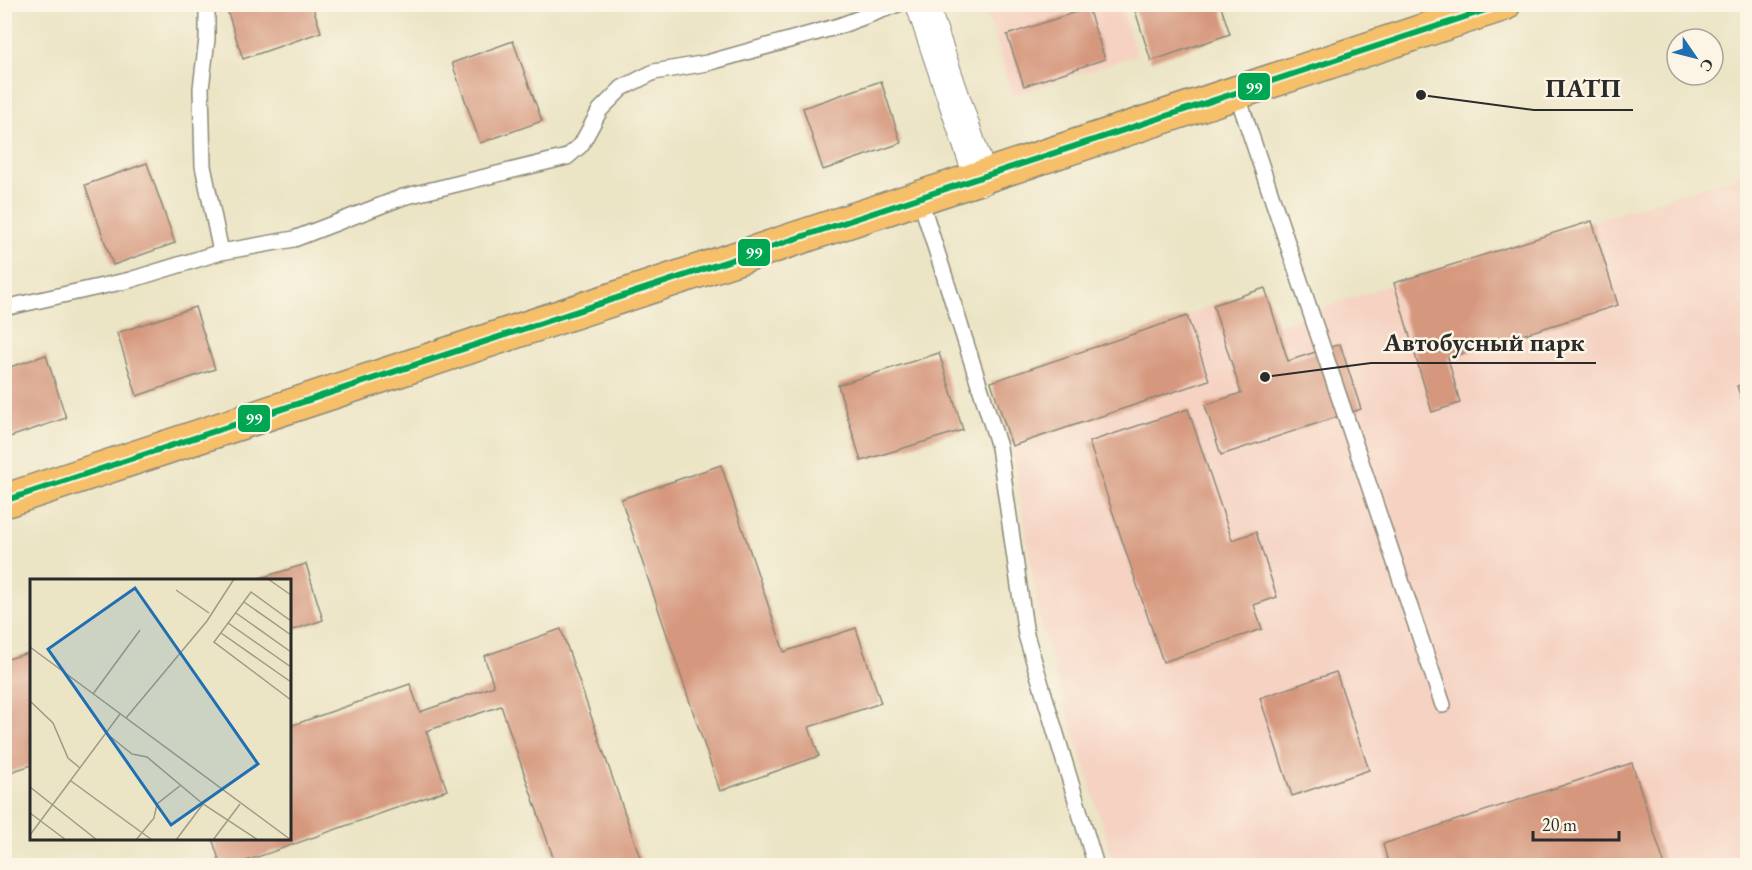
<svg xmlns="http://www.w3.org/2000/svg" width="1752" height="870" font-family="'EB Garamond',serif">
  <rect width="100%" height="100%" fill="#fcf5e5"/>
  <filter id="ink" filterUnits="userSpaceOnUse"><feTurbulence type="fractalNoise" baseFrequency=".0167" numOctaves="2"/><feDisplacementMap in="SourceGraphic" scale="12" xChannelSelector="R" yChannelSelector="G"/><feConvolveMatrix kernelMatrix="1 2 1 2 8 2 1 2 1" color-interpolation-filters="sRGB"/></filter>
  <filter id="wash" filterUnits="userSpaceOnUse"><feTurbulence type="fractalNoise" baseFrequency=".008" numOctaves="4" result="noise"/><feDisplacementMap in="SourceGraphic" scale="24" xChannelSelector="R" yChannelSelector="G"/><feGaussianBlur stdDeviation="1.35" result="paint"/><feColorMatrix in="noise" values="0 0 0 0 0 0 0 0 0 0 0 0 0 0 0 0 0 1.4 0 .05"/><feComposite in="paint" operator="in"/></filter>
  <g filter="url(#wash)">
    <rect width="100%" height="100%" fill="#ebe4c5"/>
    <path fill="#f5d2c2" d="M984,5H1120L1137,55L1013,95Z
      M1747,173V865H1115L1041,628L1012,446L1209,380L1187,316L1213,305L1265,288L1277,325L1394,283Z"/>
    <g id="blocks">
      <path fill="#d5977d" d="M225,4H312L321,32L243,59Z
        M1133,4H1220L1230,34L1151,61Z
        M1088,8L1105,59L1024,86L1007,35Z
        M513,41L542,121L480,143L452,63Z
        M881,81L901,143L823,170L803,108Z
        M147,163L175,243L113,265L85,185Z
        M1592,221L1618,305L1448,358L1460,403L1432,412L1394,283Z
        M1265,288L1288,361L1340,344L1361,409L1221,455L1205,405L1241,393L1213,305Z
        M195,307L215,369L137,396L117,333Z
        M1187,316L1209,380L1012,446L991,382Z
        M939,353L963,430L861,461L838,385Z
        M46,355L66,418L4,439V369Z
        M1748,383V416H1747L1737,386Z
        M1188,409L1232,540L1256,532L1277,597L1254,605L1262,629L1163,662L1089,442Z
        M721,465L784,652L856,628L881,703L809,727L819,756L720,791L621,499Z
        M306,564L323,620L290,631V580H254Z
        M561,629L643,866H556L501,706L426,731L447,790L232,866H221L212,838H290V726L410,684L420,712L494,686L484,656Z
        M32,652V765L10,772L4,755V660Z
        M1336,672L1369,770L1292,796L1260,698Z
        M1632,763L1665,866H1389L1383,844Z"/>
    </g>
  </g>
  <g filter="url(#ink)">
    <use href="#blocks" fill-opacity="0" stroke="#8b8878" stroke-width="1.5"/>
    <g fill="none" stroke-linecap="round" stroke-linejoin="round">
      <g stroke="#8b8878" stroke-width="18">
        <path id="service" d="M207,4V39L201,88L203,166L221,252
          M1237,94L1443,705
          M920,199L999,447L1026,635L1096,866
          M4,308L130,280L221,252L294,239L403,197L567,157L581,145L600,110L622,88L654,72L707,63L839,26L898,4"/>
      </g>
      <g stroke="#8b8878" stroke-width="34">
        <path id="minor" d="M922,4L981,179"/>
      </g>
      <g stroke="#8b8878" stroke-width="36">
        <path id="trunk" d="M4,501L1504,4"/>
      </g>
      <use href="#service" stroke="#fff" stroke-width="15"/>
      <use href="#minor" stroke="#fff" stroke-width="32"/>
      <use href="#trunk" stroke="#f6c06b" stroke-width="33"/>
      <g stroke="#fcf5e5" stroke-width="10">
        <path id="bus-1" d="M4,501L1504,4"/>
      </g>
      <use href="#bus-1" stroke="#00a651" stroke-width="6"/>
    </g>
  </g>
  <g transform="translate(30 579)">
    <rect width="261" height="261" fill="#ebe4c5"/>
    <path fill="none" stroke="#9e9a87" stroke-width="1.5" d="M238,0L261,16M146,11L179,34M214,23L261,56M206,34L261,73M261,42L221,13L184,63L261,121M198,44L261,88M191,54L261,103M0,68L261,261M63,115L110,51M0,122L23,144L38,179L50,189M96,139L177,42L204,0M76,154L102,175L117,178L173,225L228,261M41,202L122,261M0,208L67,261M0,234L36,261M0,256L90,135M106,261L124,239L127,225L151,206M146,261L173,225M183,261L210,225"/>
    <path fill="#1f6fb2" fill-opacity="0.15" stroke="#1f6fb2" stroke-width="3" d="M105,9L228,185L141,246L18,70Z"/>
    <rect width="261" height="261" fill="none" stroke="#2b2b2b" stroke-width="3"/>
  </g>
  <path fill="none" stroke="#2b2b2b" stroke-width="2" d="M1421 95L1534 110H1633M1265 377L1371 363H1596"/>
  <g fill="#2b2b2b" stroke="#fcf5e5" stroke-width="2">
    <circle cx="1421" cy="95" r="6"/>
    <circle cx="1265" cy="377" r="6"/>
  </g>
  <g font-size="26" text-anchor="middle" font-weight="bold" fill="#2b2b2b" stroke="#fcf5e5" stroke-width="5" stroke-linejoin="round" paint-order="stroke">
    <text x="1583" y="97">ПАТП</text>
    <text x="1484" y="351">Автобусный парк</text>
  </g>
  <g stroke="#fcf5e5" stroke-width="2">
    <rect x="1237" y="72" width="34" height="29" rx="6" fill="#00a651"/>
    <rect x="737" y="238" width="34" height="29" rx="6" fill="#00a651"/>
    <rect x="237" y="404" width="34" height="29" rx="6" fill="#00a651"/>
  </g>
  <g font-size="16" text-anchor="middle" font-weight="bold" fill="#fff">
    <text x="1254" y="93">99</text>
    <text x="754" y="258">99</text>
    <text x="254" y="424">99</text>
  </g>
  <rect width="1752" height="870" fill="none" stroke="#fcf5e5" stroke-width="24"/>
  <g transform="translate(1695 57) rotate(125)"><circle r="28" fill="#fcf5e5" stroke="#a8a49b" stroke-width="1.5"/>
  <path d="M0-4.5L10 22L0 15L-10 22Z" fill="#1f6fb2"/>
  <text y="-9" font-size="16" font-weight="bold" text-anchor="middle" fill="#2b2b2b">С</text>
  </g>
  <path d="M1533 831v9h86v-9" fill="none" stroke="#2b2b2b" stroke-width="3"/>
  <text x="1542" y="831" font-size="18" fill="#2b2b2b" stroke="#fcf5e5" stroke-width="4.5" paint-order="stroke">20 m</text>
</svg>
